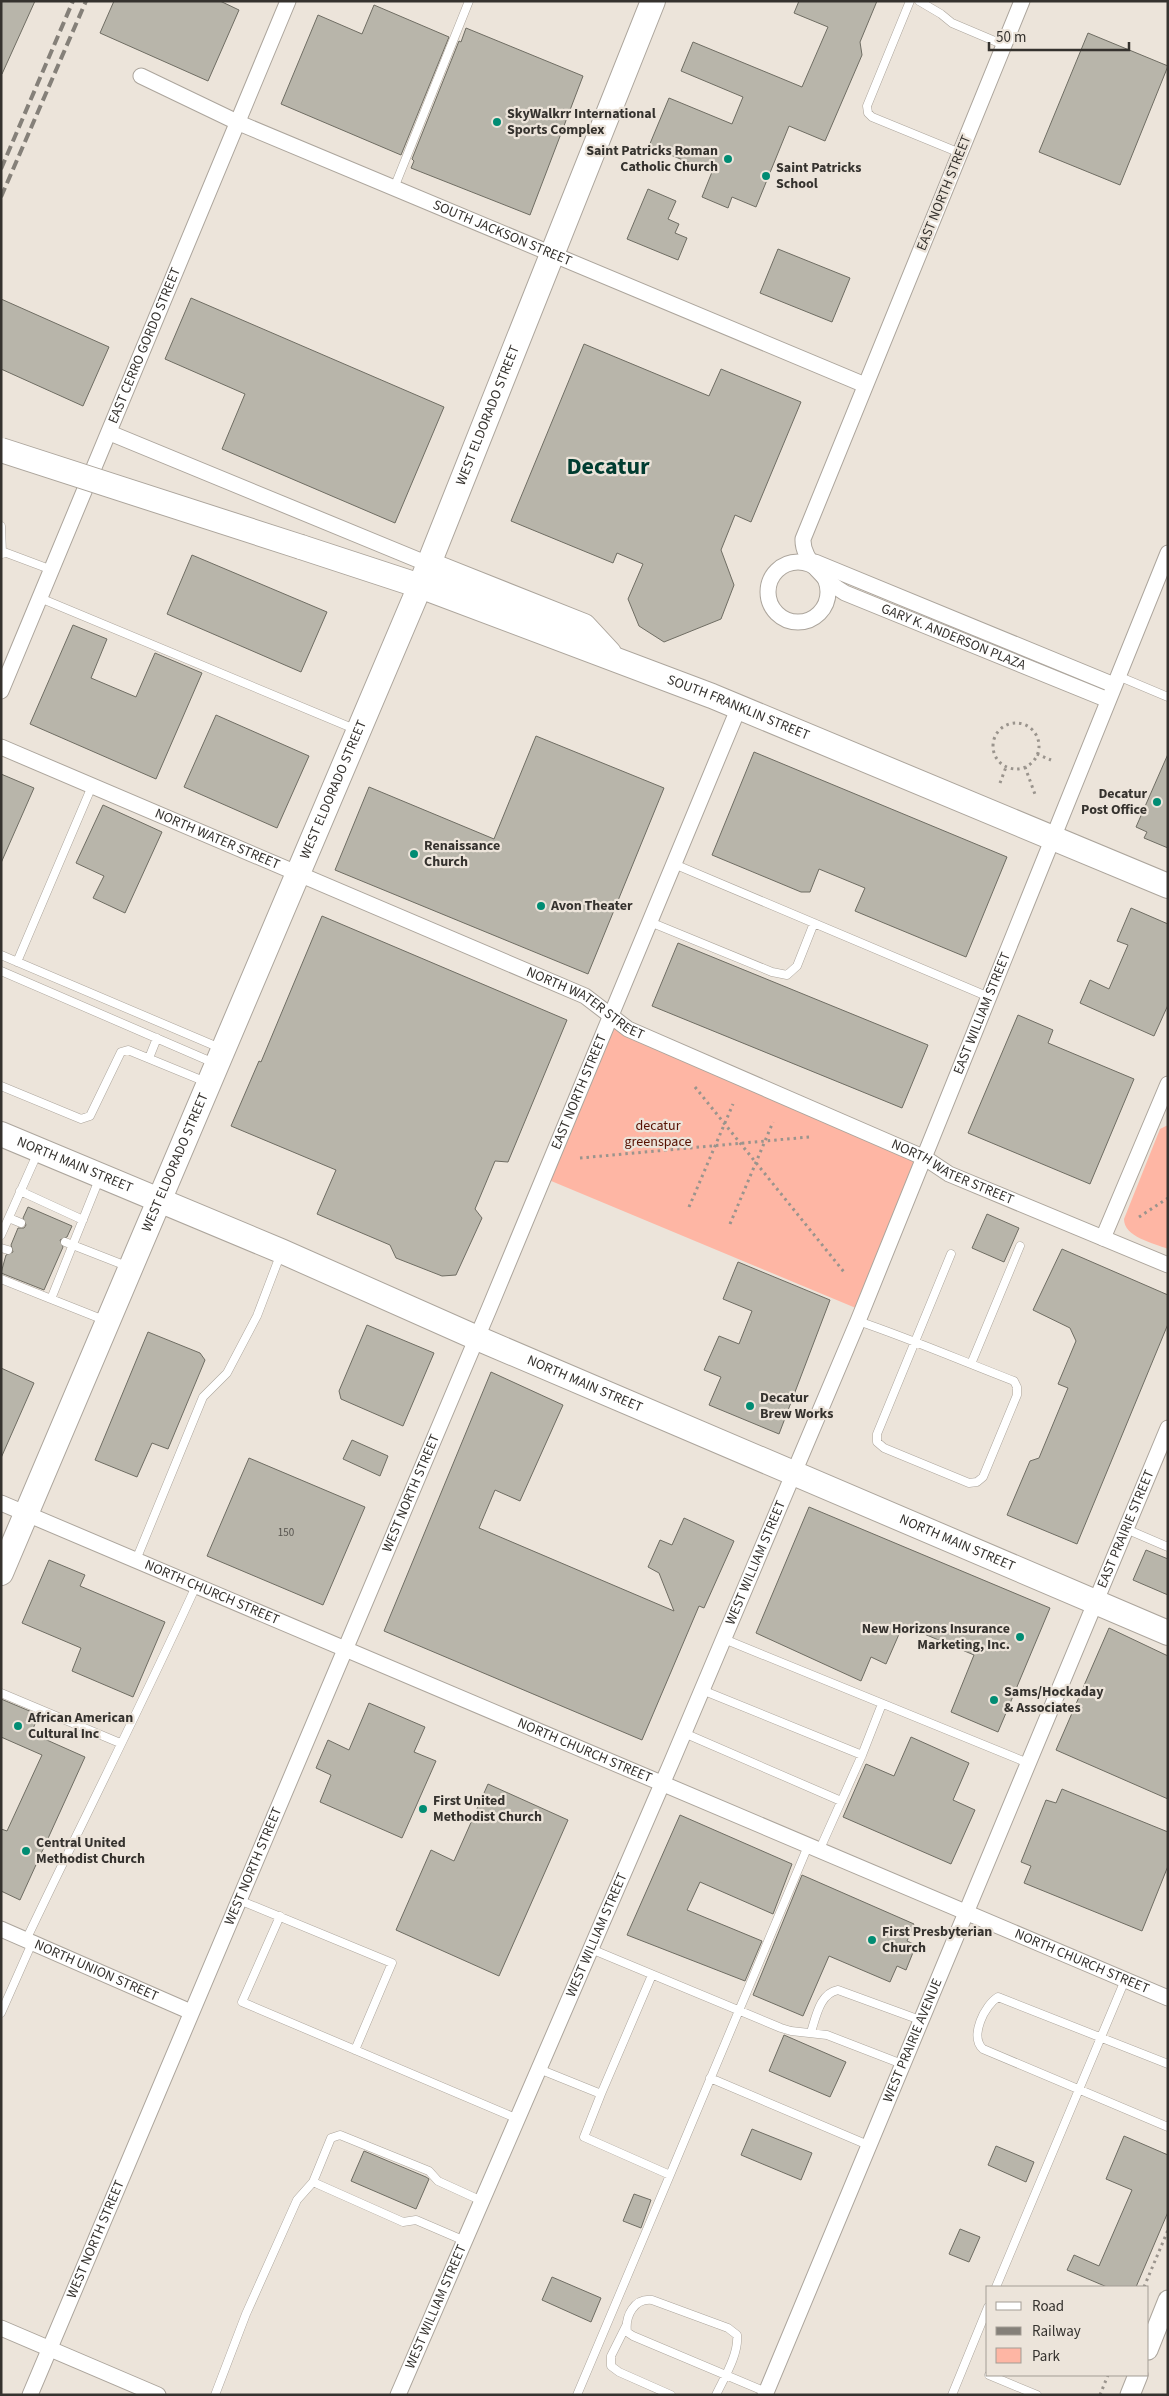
<svg xmlns="http://www.w3.org/2000/svg" width="1169" height="2396" font-family="'Source Sans 3',sans-serif">
  <rect width="100%" height="100%" fill="#ece4da"/>
  <path fill="#feb6a4" d="M611,1016L925,1158L863,1311L544,1178Z
    M1168,1125V1249C1153,1243 1124,1237 1124,1219L1160,1129Z"/>
  <path fill="#b8b5aa" stroke="#6f6d63" d="M1,1H35L2,74H1Z
    M114,1H220L239,10L208,81L100,33Z
    M799,1H877L860,42L862,55L825,141L789,126L756,207L732,197L728,208L702,197L712,172L649,146L669,98L732,124L743,97L681,71L693,42L802,87L828,27L794,13Z
    M374,5L449,37L401,155L281,104L318,15L362,34Z
    M466,28L583,76L530,215L411,168L414,161L412,159L459,41L461,42Z
    M1088,33L1168,66L1120,185L1039,152Z
    M648,189L676,201L668,219L679,224L675,233L687,238L678,260L627,239Z
    M778,249L850,278L832,322L760,293Z
    M191,298L444,407L395,523L222,449L245,394L165,359Z
    M1,299L109,347L83,406L1,369Z
    M584,344L709,396L721,369L801,402L751,522L735,515L721,550L734,585L721,619L664,642L639,626L628,599L643,564L617,553L613,563L511,521Z
    M192,555L327,612L301,672L167,614Z
    M73,625L107,639L91,678L136,697L155,653L202,673L156,779L30,724Z
    M216,715L309,756L277,828L184,787Z
    M536,736L664,788L588,974L335,870L369,787L494,839Z
    M754,752L1007,857L966,957L855,911L865,888L819,869L810,892H801L712,855Z
    M1168,754V848L1144,838L1147,832L1136,827Z
    M1,774L34,788L1,863Z
    M103,805L162,832L125,913L93,898L104,876L76,863Z
    M1131,908L1168,924V1005L1154,1036L1080,1003L1090,980L1109,989L1128,945L1117,941Z
    M322,916L567,1020L508,1162L495,1161L475,1209L482,1218L456,1275L442,1276L396,1258L390,1245L317,1214L336,1170L231,1126L259,1061L261,1062Z
    M678,943L928,1045L902,1108L652,1006Z
    M1018,1015L1053,1030L1048,1043L1134,1079L1090,1184L968,1133Z
    M28,1207L72,1226L67,1237L60,1240L63,1247L44,1290L1,1273L6,1255L13,1252L11,1245L18,1228H24L26,1225L23,1218Z
    M987,1214L1019,1228L1004,1262L972,1248Z
    M1062,1249L1168,1295V1324L1077,1544L1007,1515L1030,1461L1039,1458L1068,1388L1058,1384L1076,1341L1070,1328L1033,1310Z
    M738,1262L830,1300L779,1434L709,1405L721,1377L704,1370L719,1336L739,1344L752,1311L723,1299Z
    M367,1325L434,1353L403,1426L341,1399L339,1391Z
    M148,1332L200,1353L205,1360L168,1449L152,1443L137,1477L95,1460Z
    M1,1368L34,1383L1,1458Z
    M491,1372L563,1405L520,1501L495,1490L479,1528L674,1611L659,1573L648,1567L660,1540L672,1545L684,1518L734,1541L704,1608L699,1606L642,1740L384,1631Z
    M352,1440L388,1456L380,1476L343,1459Z
    M249,1458L365,1507L323,1605L207,1556Z
    M809,1507L1050,1608L998,1732L951,1712L974,1655L903,1625L886,1664L871,1657L861,1681L756,1633Z
    M1146,1550L1168,1559V1595L1133,1580Z
    M49,1560L85,1575L80,1586L165,1622L133,1697L72,1671L81,1648L22,1623Z
    M1109,1628L1168,1656V1799L1056,1750Z
    M1,1699L39,1715L31,1733L85,1757L20,1900L1,1891V1829L7,1831L42,1755L1,1737Z
    M369,1703L425,1727L414,1752L436,1761L402,1838L320,1802L331,1775L316,1768L328,1740L349,1750Z
    M911,1737L969,1763L953,1800L975,1810L951,1864L843,1817L866,1764L894,1776Z
    M488,1784L568,1820L499,1976L396,1930L431,1850L454,1861Z
    M1062,1789L1168,1832V1866L1142,1931L1024,1883L1031,1866L1021,1862L1046,1800L1056,1803Z
    M680,1815L792,1864L773,1914L700,1882L687,1910L762,1941L745,1981L627,1935Z
    M802,1875L914,1924L907,1941L916,1945L906,1970L897,1966L890,1982L829,1956L803,2016L753,1995Z
    M784,2035L846,2062L830,2097L769,2071Z
    M752,2129L812,2153L801,2180L741,2155Z
    M1124,2136L1168,2155V2212L1136,2287H1107L1067,2270L1074,2255L1099,2266L1132,2190L1106,2179Z
    M996,2146L1034,2162L1026,2182L988,2165Z
    M364,2151L426,2177L429,2179L416,2209L351,2181Z
    M634,2194L651,2200L641,2228L623,2221Z
    M960,2229L980,2237L969,2262L949,2254Z
    M552,2277L601,2298L591,2322L542,2300Z"/>
  <g fill="none" stroke-linecap="round" stroke-linejoin="round">
    <g stroke="#aca59c" stroke-width="9">
      <path id="service" d="M910,1L867,106L868,113L872,117L960,153
        M919,1L941,14L952,23L1004,45
        M394,188L469,1
        M1,526L2,554
        M4,552L52,570
        M40,598L357,730
        M1118,676L1168,697
        M674,864L989,997
        M650,922L772,972L787,975L797,966L814,923
        M1,955L220,1048
        M17,962L92,786
        M1,971L214,1063
        M149,1058L157,1038
        M1,1086L81,1119L90,1116L121,1052L128,1050L206,1082
        M100,1177L51,1299L104,1320
        M20,1191L83,1220
        M9,1218L21,1223
        M1,1235L38,1152
        M65,1242L129,1267
        M1,1248L8,1250
        M1,1279L51,1299
        M858,1321C911,1339 962,1361 1014,1381L1017,1387V1395L983,1477L977,1482L969,1483L884,1448L877,1442V1434L951,1254
        M971,1364L1020,1246
        M1126,1529L1168,1547
        M136,1560L203,1397L227,1373L257,1316L281,1253
        M724,1639L1028,1763
        M702,1690L862,1755L882,1704
        M1,1693L120,1743
        M684,1733L841,1801
        M819,1851L862,1755
        M239,1900L392,1963L355,2050
        M280,1916L242,2002L518,2119
        M26,1940C82,1822 142,1705 196,1586
        M591,1949L781,2028L791,2031L827,2035L902,2064
        M1,2013L32,1943
        M811,2032C816,2017 820,1993 838,1990L920,2020
        M1168,2064L998,1997C985,2005 969,2036 983,2049L1168,2127
        M539,2069L601,2094L652,1975
        M710,2078L868,2145
        M601,2094L584,2137L670,2175L808,1846
        M465,2241L416,2220L403,2222L313,2182L331,2138L340,2135L429,2171L438,2181L482,2201
        M996,2287L1125,1980
        M626,2326L611,2356V2366L619,2372L671,2395
        M989,2375L1037,2395
        M215,2395L246,2314L297,2200L313,2182
        M577,2395L670,2175
        M716,2395C724,2378 739,2354 737,2335L728,2328L652,2300C634,2298 625,2316 627,2332L633,2336L766,2392
        M952,2395L988,2307"/>
    </g>
    <g stroke="#aca59c" stroke-width="17">
      <g id="minor">
        <path id="s1" d="M1022,1L803,539C802,560 828,583 845,593L1108,700"/>
        <path id="s2" d="M141,76L239,123L865,385"/>
        <path d="M110,433L428,564"/>
        <path d="M815,562L1114,685"/>
        <circle cx="798" cy="592" r="30"/>
        <path id="s3" d="M1,691L288,1"/>
        <path id="s4" d="M1,747L585,996L628,1029L925,1158L949,1174L1168,1265"/>
        <path d="M1103,1238L1168,1084"/>
        <path id="s5" d="M1,1503L1168,1998"/>
        <path id="s6" d="M1,1929L191,2012"/>
        <path d="M1,2328L158,2395"/>
        <path id="s7" d="M30,2395L489,1309L739,707"/>
        <path id="s8" d="M398,2395L672,1761L858,1321L1168,553"/>
        <path id="s9" d="M765,2395L1168,1428"/>
      </g>
    </g>
    <g stroke="#aca59c" stroke-width="21">
      <path id="tertiary" d="M1148,2350L1168,2300
        M1130,2395L1138,2375"/>
    </g>
    <g stroke="#aca59c" stroke-width="26">
      <g id="primary">
        <path id="s10" d="M301,547L420,586L712,696L1168,886"/>
        <path d="M428,564L584,626L609,653"/>
        <path id="s11" d="M1,1134L281,1251L477,1338L1168,1633"/>
        <path id="s12" d="M1,1573L420,586L653,1"/>
      </g>
    </g>
    <path stroke="#9a948d" stroke-width="3" stroke-dasharray="2.5 4" stroke-linecap="butt" d="M993 746a23 23 0 1 1 46 0a23 23 0 1 1-46 0Z
      M1037,754L1051,760
      M1025,767L1036,797
      M1000,783L1006,767
      M695,1087L844,1272
      M580,1158L809,1137
      M689,1207L733,1104
      M1139,1217L1168,1198
      M730,1224L773,1122
      M1144,2287L1168,2230
      M1100,2395L1108,2375"/>
    <use href="#service" stroke="#fff" stroke-width="8"/>
    <use href="#minor" stroke="#fff" stroke-width="15"/>
    <use href="#tertiary" stroke="#fff" stroke-width="19"/>
    <use href="#primary" stroke="#fff" stroke-width="24"/>
    <path stroke="#858079" stroke-width="4" stroke-dasharray="10 5" stroke-linecap="butt" d="M1,169L73,1
      M1,197L86,1"/>
    <g stroke="#aca59c" stroke-width="26" stroke-linecap="butt">
      <path id="primary-bridge" d="M1,450L301,547"/>
    </g>
    <use href="#primary-bridge" stroke="#fff" stroke-width="24"/>
  </g>
  <g fill="#018c73" stroke="#ece4da" stroke-width="2">
    <circle cx="497" cy="122" r="5"/>
    <circle cx="728" cy="159" r="5"/>
    <circle cx="766" cy="176" r="5"/>
    <circle cx="1157" cy="802" r="5"/>
    <circle cx="414" cy="854" r="5"/>
    <circle cx="541" cy="906" r="5"/>
    <circle cx="750" cy="1406" r="5"/>
    <circle cx="1020" cy="1637" r="5"/>
    <circle cx="994" cy="1700" r="5"/>
    <circle cx="18" cy="1726" r="5"/>
    <circle cx="423" cy="1809" r="5"/>
    <circle cx="26" cy="1851" r="5"/>
    <circle cx="872" cy="1940" r="5"/>
  </g>
  <g text-anchor="middle" dominant-baseline="central" stroke-width="4.5" stroke-linejoin="round" paint-order="stroke">
    <g font-size="11" fill="#56534d">
      <text x="286" y="1532">150</text>
    </g>
    <g font-size="14" font-weight="bold" fill="#35322e" stroke="#ece4da" text-anchor="start">
      <text x="507" y="114">SkyWalkrr International<tspan x="507" dy="16">Sports Complex</tspan></text>
      <text x="718" y="151" text-anchor="end">Saint Patricks Roman<tspan x="718" dy="16">Catholic Church</tspan></text>
      <text x="776" y="168">Saint Patricks<tspan x="776" dy="16">School</tspan></text>
      <text x="1147" y="794" text-anchor="end">Decatur<tspan x="1147" dy="16">Post Office</tspan></text>
      <text x="424" y="846">Renaissance<tspan x="424" dy="16">Church</tspan></text>
      <text x="551" y="906">Avon Theater</text>
      <text x="760" y="1398">Decatur<tspan x="760" dy="16">Brew Works</tspan></text>
      <text x="1010" y="1629" text-anchor="end">New Horizons Insurance<tspan x="1010" dy="16">Marketing, Inc.</tspan></text>
      <text x="1004" y="1692">Sams/Hockaday<tspan x="1004" dy="16">&amp; Associates</tspan></text>
      <text x="28" y="1718">African American<tspan x="28" dy="16">Cultural Inc</tspan></text>
      <text x="433" y="1801">First United<tspan x="433" dy="16">Methodist Church</tspan></text>
      <text x="36" y="1843">Central United<tspan x="36" dy="16">Methodist Church</tspan></text>
      <text x="882" y="1932">First Presbyterian<tspan x="882" dy="16">Church</tspan></text>
    </g>
    <g font-size="14" fill="#35322e" stroke="#ece4da">
      <text transform="translate(944 193) rotate(-68)">EAST NORTH STREET</text>
      <text stroke="none"><textPath href="#s2" startOffset="394">SOUTH JACKSON STREET</textPath></text>
      <text stroke="none"><textPath href="#s3" startOffset="374">EAST CERRO GORDO STREET</textPath></text>
      <text stroke="none"><textPath href="#s12" startOffset="1256">WEST ELDORADO STREET</textPath></text>
      <text stroke="none"><textPath href="#s1" startOffset="769">GARY K. ANDERSON PLAZA</textPath></text>
      <text stroke="none"><textPath href="#s10" startOffset="466">SOUTH FRANKLIN STREET</textPath></text>
      <text stroke="none"><textPath href="#s12" startOffset="851">WEST ELDORADO STREET</textPath></text>
      <text stroke="none"><textPath href="#s4" startOffset="235">NORTH WATER STREET</textPath></text>
      <text stroke="none"><textPath href="#s4" startOffset="639">NORTH WATER STREET</textPath></text>
      <text stroke="none"><textPath href="#s8" startOffset="1500">EAST WILLIAM STREET</textPath></text>
      <text stroke="none"><textPath href="#s7" startOffset="1414">EAST NORTH STREET</textPath></text>
      <text stroke="none"><textPath href="#s12" startOffset="446">WEST ELDORADO STREET</textPath></text>
      <text stroke="none"><textPath href="#s11" startOffset="80">NORTH MAIN STREET</textPath></text>
      <text stroke="none"><textPath href="#s4" startOffset="1044">NORTH WATER STREET</textPath></text>
      <text stroke="none"><textPath href="#s11" startOffset="635">NORTH MAIN STREET</textPath></text>
      <text stroke="none"><textPath href="#s7" startOffset="979">WEST NORTH STREET</textPath></text>
      <text stroke="none"><textPath href="#s9" startOffset="938">EAST PRAIRIE STREET</textPath></text>
      <text stroke="none"><textPath href="#s11" startOffset="1040">NORTH MAIN STREET</textPath></text>
      <text stroke="none"><textPath href="#s8" startOffset="906">WEST WILLIAM STREET</textPath></text>
      <text stroke="none"><textPath href="#s5" startOffset="229">NORTH CHURCH STREET</textPath></text>
      <text stroke="none"><textPath href="#s5" startOffset="634">NORTH CHURCH STREET</textPath></text>
      <text stroke="none"><textPath href="#s7" startOffset="574">WEST NORTH STREET</textPath></text>
      <text stroke="none"><textPath href="#s8" startOffset="501">WEST WILLIAM STREET</textPath></text>
      <text stroke="none"><textPath href="#s5" startOffset="1174">NORTH CHURCH STREET</textPath></text>
      <text stroke="none"><textPath href="#s6" startOffset="104">NORTH UNION STREET</textPath></text>
      <text stroke="none"><textPath href="#s9" startOffset="384">WEST PRAIRIE AVENUE</textPath></text>
      <text stroke="none"><textPath href="#s7" startOffset="169">WEST NORTH STREET</textPath></text>
      <text stroke="none"><textPath href="#s8" startOffset="96">WEST WILLIAM STREET</textPath></text>
    </g>
    <g font-size="14" fill="#561102" stroke="#ece4da">
      <text x="658" y="1126">decatur<tspan x="658" dy="16">greenspace</tspan></text>
    </g>
    <g font-size="24" font-weight="bold" fill="#003c30" stroke="#ece4da">
      <text x="608" y="466">Decatur</text>
    </g>
  </g>
  <rect width="1169" height="2396" fill="none" stroke="#35322e" stroke-width="5"/>
  <rect x="986" y="2286" width="162" height="90" fill="#ece4da" stroke="#a39d95"/>
  <rect x="996" y="2302" width="25" height="8" fill="#ffffff" stroke="#a39d95"/>
  <text x="1032" y="2311" font-size="15" fill="#35322e">Road</text>
  <rect x="996" y="2327" width="25" height="8" fill="#858079" stroke="#a39d95"/>
  <text x="1032" y="2336" font-size="15" fill="#35322e">Railway</text>
  <rect x="996" y="2348" width="25" height="15" fill="#feb6a4" stroke="#a39d95"/>
  <text x="1032" y="2361" font-size="15" fill="#35322e">Park</text>
  <path d="M989 42v8h140v-8" fill="none" stroke="#35322e" stroke-width="2.5"/>
  <text x="996" y="42" font-size="15" fill="#35322e" stroke="#ece4da" stroke-width="4" paint-order="stroke">50 m</text>
</svg>
